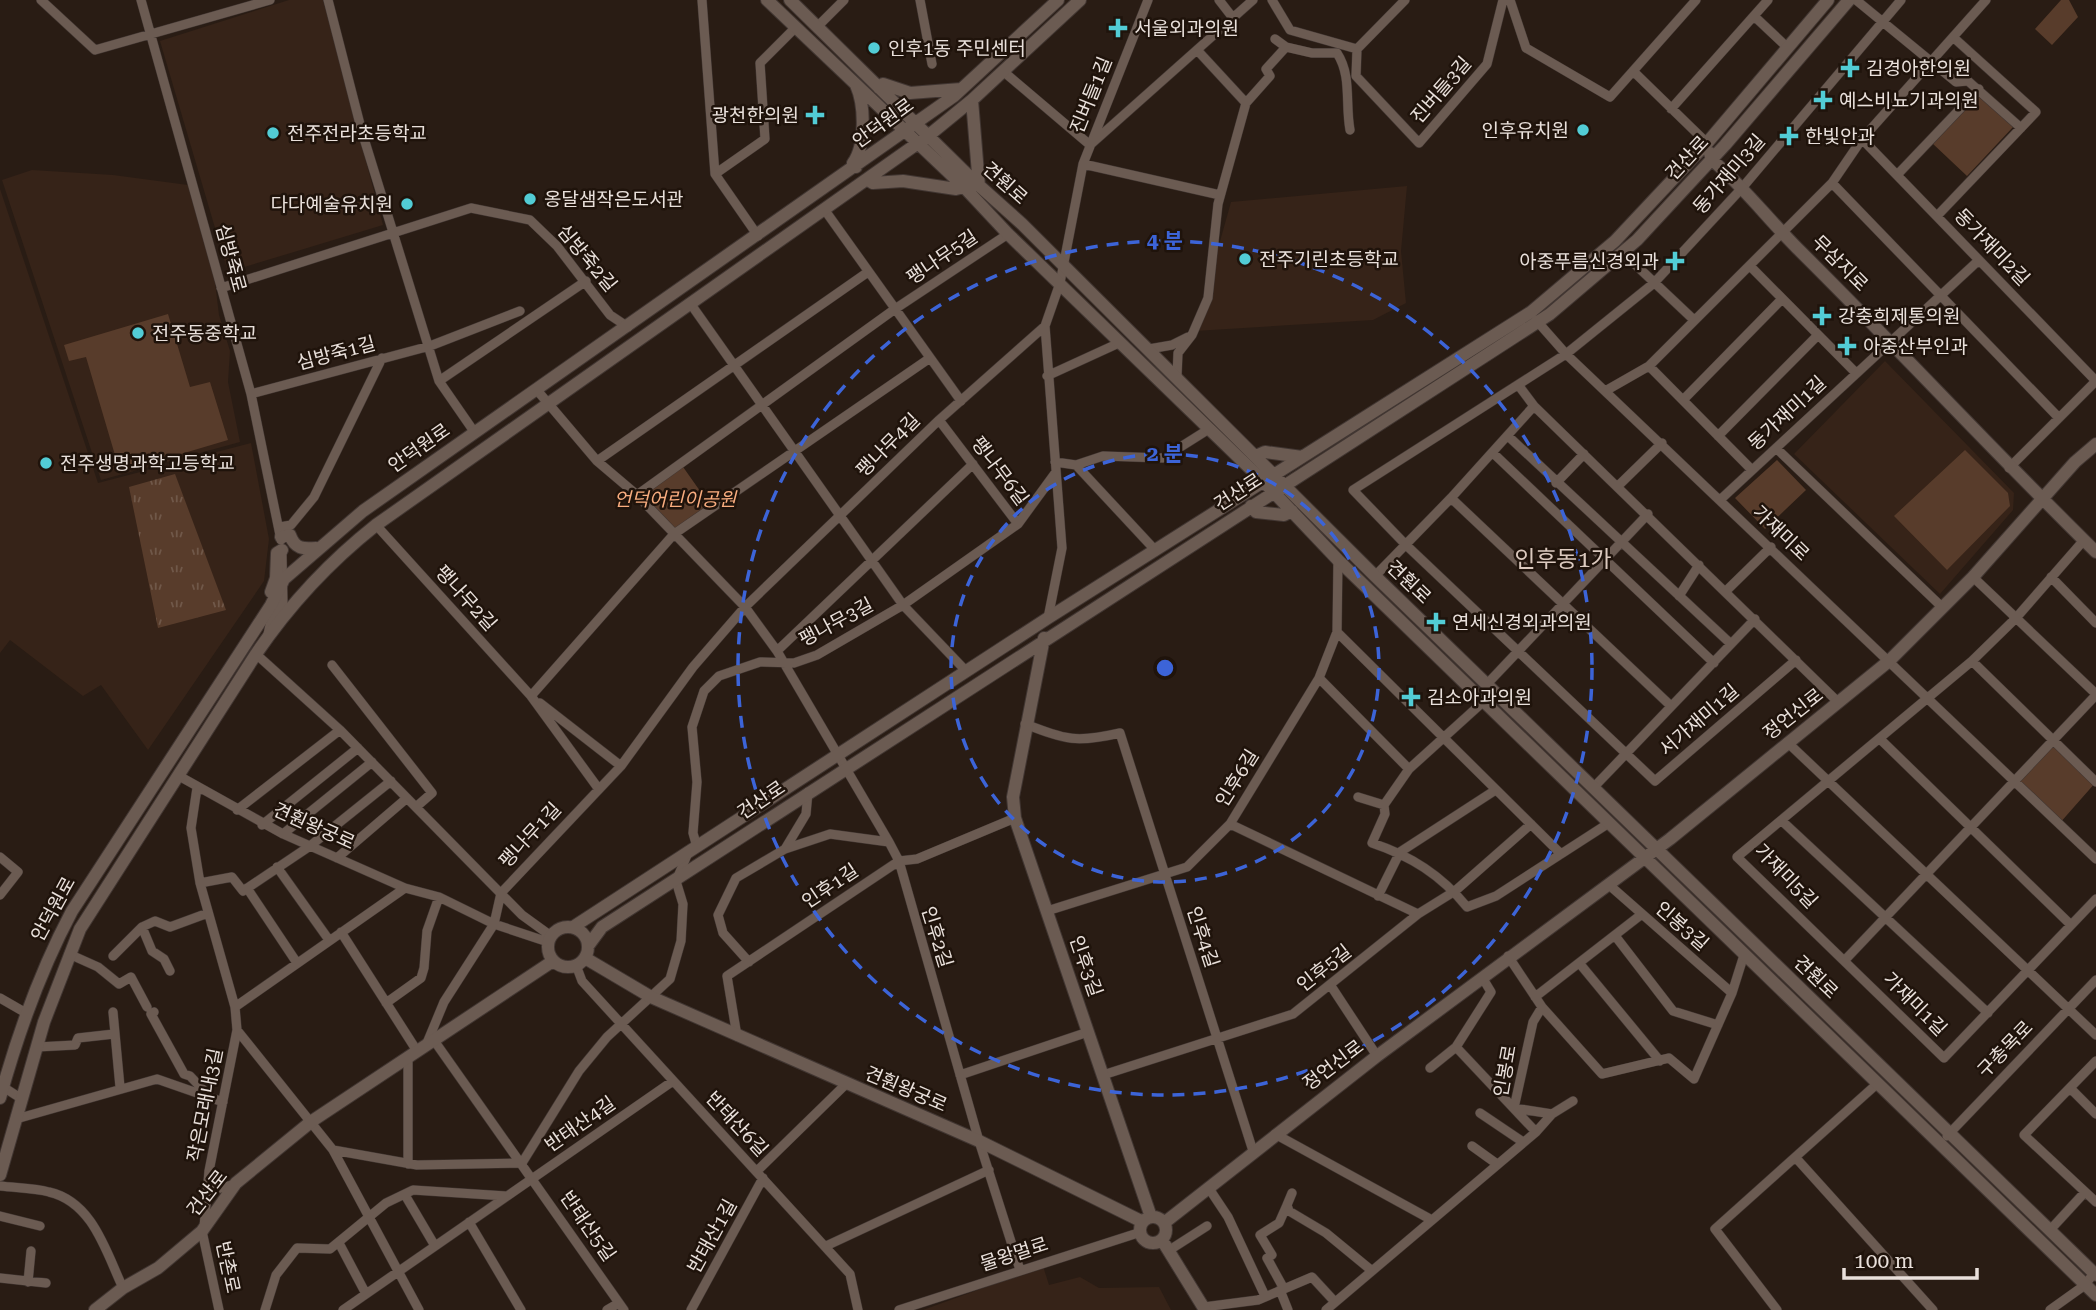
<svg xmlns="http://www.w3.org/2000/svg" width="2096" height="1310" font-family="'Roboto Serif','Noto Sans KR',serif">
  <defs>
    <pattern id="grass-tufts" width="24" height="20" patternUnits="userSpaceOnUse" patternTransform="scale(1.75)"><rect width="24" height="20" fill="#583c2b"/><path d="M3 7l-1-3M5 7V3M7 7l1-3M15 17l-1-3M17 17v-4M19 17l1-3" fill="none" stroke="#705849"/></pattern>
  </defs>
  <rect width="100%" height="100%" fill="#291c14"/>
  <path fill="#362318" d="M289,0H323L383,225L228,272L160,41Z
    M32,170L113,175L188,185L214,274L219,315L230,351L228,382L240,442L101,480L2,180Z
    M1407,186L1401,251L1406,303L1373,320L1195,331L1231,202Z
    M0,189L98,483L251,443L269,539L264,581L148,750L101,685L83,696L10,640L0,653Z
    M1885,361L2014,493L2013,510L1940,594L1794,454Z
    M1043,1266L1049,1285L1080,1277L1099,1288L1159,1287L1171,1310H923Z"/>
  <path fill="url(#grass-tufts)" d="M175,474L226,610L158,628L129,487Z"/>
  <path fill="#583c2b" d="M2061,0H2069L2078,17L2052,45L2035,29Z
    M1979,93L2014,126L1967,176L1932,143Z
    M168,314L190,387L210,382L228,440L120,472L86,357L69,361L64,345Z
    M1965,450L2008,493L2010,506L1947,570L1894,516Z
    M1777,460L1806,490L1765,529L1735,498Z
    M681,464L712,508L673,533L637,495Z
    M2055,740L2096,782L2059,824L2015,781Z"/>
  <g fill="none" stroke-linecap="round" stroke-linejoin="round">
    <g stroke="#413632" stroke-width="10">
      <path id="street" d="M41,0L95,50L270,0
        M141,0L251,394L281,540
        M328,0L362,132L439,381L475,433
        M702,0L715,174L758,236
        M920,0L932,64
        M1219,0L1233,18
        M1272,0L1290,30L1357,49
        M1405,0L1357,49L1356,76L1419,143L1487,64L1503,0
        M1510,0L1526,48L1610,97L1696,0
        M1856,0L1956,82L1968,81L2021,128
        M1754,16L1788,48
        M818,26L844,0
        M1286,47L1312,53H1337C1352,76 1345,103 1350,130
        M1633,71L1707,143
        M1004,72L1090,145L1253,0
        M1246,103L1270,76L1266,69L1286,47L1275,39
        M1671,109L1768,0
        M1862,139L2096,381
        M1083,164L1220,195
        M715,174L765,139L760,63L796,27
        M1897,175L1979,89
        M1832,183L2059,418
        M824,209L961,401
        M1937,216L2036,112L1953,37
        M1622,252L1694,320
        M1750,266L1856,373
        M221,288L471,208L530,220L557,246L610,315L628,327
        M690,303L903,605L966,671
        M1536,320L1566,354L2096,859
        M1149,349L1172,345L1188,337
        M1649,366L1752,470
        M1047,376L1119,343
        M1177,376L1178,353L1192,335L1208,298L1218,204L1246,103L1198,51
        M439,381L586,281
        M1519,386L1534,406L1838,702
        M536,389L597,461L637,495L745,607L777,651L889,842L899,861L979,1141L1020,1270
        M1607,390L1649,366L1832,183L1862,139L1986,0
        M251,394L430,346L520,311
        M1683,400L1782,299
        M939,420L1018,524
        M1508,436L1731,644
        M1718,436L1818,335
        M1776,448L1943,608
        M1493,453L1714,663
        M597,461L868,272
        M1055,462L1076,465L1156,551
        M1076,465L1103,456L1163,458L1209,429
        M2009,468L2096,381
        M1556,483L1584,454
        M1619,485L1662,443
        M637,495L895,309L1008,234
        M1451,498L1671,706
        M1721,499L1979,260
        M376,525L531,696L598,788
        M280,527L291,525L314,497L382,358
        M2084,540L2016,618L1972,661L1737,857L1944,1058L2096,899
        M1375,576L1451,498L1534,406
        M1973,577L2096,694
        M2051,577L2096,623
        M1726,591L1771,547
        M1679,596L1699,565
        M1048,618L1062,548L1045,326L1060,283L1083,164L1148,0
        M1337,632L1561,854
        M268,634L270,625L283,603L282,554
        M777,651L973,464
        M256,654L340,730L522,915L551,936
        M1796,660L1655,781L1405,544L1353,490L1566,354L1654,283L1742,188L1901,0
        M1972,661L2096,782
        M332,665L432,793L416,807
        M1319,678L1409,769
        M1488,683L1648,514
        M531,696L674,534L930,358
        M1483,702L1409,769L1384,805L1385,814L1372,843C1411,856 1441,875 1467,907L1496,896L1609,823
        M540,703L621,766
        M1025,724C1067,740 1076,743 1120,733L1253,1151
        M1880,739L2071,925
        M1787,742L2096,1035
        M179,776L283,834L405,888L439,897L494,924L548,942
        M1594,787L1755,619
        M197,788L191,828L200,883L235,1007L237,1030L209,1171L204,1227
        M1358,797L1384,805
        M237,810L340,730
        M1782,821L1988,1013
        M1230,824L1418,914
        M262,825L358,748
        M283,834L372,762
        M697,847L693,833L697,782L692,727L704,691L719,676L760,662L794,663L817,655L903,605L1018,524L1056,472
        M785,849L830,834L889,842
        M0,857L18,872L0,895
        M337,858L407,798
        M277,867L329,940
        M200,883L232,877L243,891L310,846L391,781
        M1608,884L1732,993
        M247,888L297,963
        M501,893L621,766L693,667L745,607L939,420L1045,326
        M1378,896L1400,852L1494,791
        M1047,911L1187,867L1230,824L1319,678L1337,632L1338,560
        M142,927L152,951L164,959L170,971
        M341,932L417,1051
        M1616,937L1673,1011L1718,1025
        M69,954L98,967L119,984L131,977L147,1007
        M113,956L142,927L155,921L170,927L208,913
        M1508,956L1542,1007L1602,1074L1669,1058L1694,1079L1732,993L1744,955
        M1845,960L2096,695
        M749,962L723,933L718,915L736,878L785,849L806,814L808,792
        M1580,964L1660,1061
        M576,965L582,981L850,1274L858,1310
        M1331,986L1377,1056
        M1535,997L1642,914
        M0,998L26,1013
        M386,1003L421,978L424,968L427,931L439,897
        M235,1007L405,888
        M1542,1007L1533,1022L1514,1108L1552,1114
        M113,1012L120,1087
        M154,1012L151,1014L184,1074L190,1076L210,1097
        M237,1030L333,1150L419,1310
        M737,1036L727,976L899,861L917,859L1015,818
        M433,1039L624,1310
        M427,1043L444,1002L494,924L501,893
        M37,1047L75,1045L78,1038L114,1034
        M1456,1047L1536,1132
        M408,1058V1164
        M2096,1061L2024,1135L2096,1202
        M1430,1068L1456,1047L1491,992L1482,977
        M960,1075L1088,1032
        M1103,1075L1293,1014L1418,914L1455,891L1531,824
        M0,1085L22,1099
        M2070,1088L2096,1114
        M1480,1113L1523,1142
        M16,1119L157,1079L223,1102
        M1275,1134L1430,1219
        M1947,1136L2096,980
        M1472,1146L1497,1164
        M333,1150L417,1165L522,1163L579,1071L607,1037L670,979L681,941L683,904L676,881L688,853
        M1796,1158L1933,1310
        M757,1171L845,1085
        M209,1182L214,1190L235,1184
        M0,1186C16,1188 34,1188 49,1192C93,1202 106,1252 123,1288
        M1208,1187L1228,1217L1265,1296
        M1292,1193L1287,1205L1289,1211L1326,1233L1371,1270
        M405,1195L435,1246
        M0,1216L40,1226
        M469,1222L521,1310
        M2051,1229L2085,1192
        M202,1231L219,1310
        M339,1243L366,1294
        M826,1246L989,1170
        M1168,1251L1207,1226
        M0,1278L46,1283
        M28,1282L31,1251
        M1284,1289L1267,1258L1272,1255L1260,1235L1279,1223L1287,1205
        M1280,1290L1288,1310
        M1204,1307L1258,1300L1312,1277L1335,1302
        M265,1310L276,1275L297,1248L330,1249L386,1203L413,1190L506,1196
        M343,1310L673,1081
        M607,1310L619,1303
        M691,1310L763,1178
        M899,1310L1141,1232
        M1326,1310L1536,1132L1552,1114L1573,1101
        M1777,1310L1715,1229L1878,1083
        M2050,1310L2085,1285L2094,1273"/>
    </g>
    <g stroke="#413632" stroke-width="14">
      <path id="secondary" d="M767,0L964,187L1008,234L1263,481L1338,560L2096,1295
        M790,0L974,181L1022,224L1375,576L2096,1275
        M879,88L883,84L910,93L961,89
        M972,100L979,186
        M1710,153L1712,160C1743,186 1768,219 1797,248C1898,348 1994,452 2096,552
        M856,167L853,163C866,145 865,105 856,85
        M868,180L873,183L903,181L956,189L964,187
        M1256,456L1265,452L1302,457
        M1251,506L1256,512L1284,515L1292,511
        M281,537L290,535C295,549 303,549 316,548
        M271,592L276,578L277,553L282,550
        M1044,638L1013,797L1015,818L1151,1217
        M548 947a20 20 0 1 1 40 0a20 20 0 1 1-40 0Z
        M573,927L1048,618L1531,312L1615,241L1707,143L1828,0
        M588,946L602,927L1550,314L1637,240L1725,145L1849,0
        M585,958L651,997L979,1141L1143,1222
        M0,1098C18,1033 40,971 72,911L271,605L284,579L363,511L954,96L1058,0
        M0,1175L44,1022L80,929L256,654C290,604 328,563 376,525L928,136L972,100L1080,0
        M1140 1230a13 13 0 1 1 26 0a13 13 0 1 1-26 0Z
        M1164,1223L1377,1056L1670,839L1889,661L1973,577L2075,462L2096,444
        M1162,1240L1205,1310
        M95,1310L123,1288L158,1268L202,1231L236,1183L312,1121L553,961"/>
    </g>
    <use href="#street" stroke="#6b5b52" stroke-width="9"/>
    <use href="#secondary" stroke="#6b5b52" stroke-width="12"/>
  </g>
  <g fill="none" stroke="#3c64d8" stroke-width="3.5" stroke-dasharray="12 9">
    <circle cx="1165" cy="668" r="214"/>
    <circle cx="1165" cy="668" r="427"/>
  </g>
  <g fill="#52ccd5" stroke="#1f130b" stroke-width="2.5">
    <path d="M1114.5 17.5h7v7h7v7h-7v7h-7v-7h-7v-7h7z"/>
    <circle cx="874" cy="48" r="7"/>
    <path d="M1846.5 57.5h7v7h7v7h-7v7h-7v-7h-7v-7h7z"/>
    <path d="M1819.5 89.5h7v7h7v7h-7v7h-7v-7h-7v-7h7z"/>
    <path d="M811.5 104.5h7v7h7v7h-7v7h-7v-7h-7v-7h7z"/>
    <circle cx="1583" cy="130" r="7"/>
    <circle cx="273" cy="133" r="7"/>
    <path d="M1785.5 125.5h7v7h7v7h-7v7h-7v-7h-7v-7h7z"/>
    <circle cx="530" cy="199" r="7"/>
    <circle cx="407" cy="204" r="7"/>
    <circle cx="1245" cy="259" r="7"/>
    <path d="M1671.5 250.5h7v7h7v7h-7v7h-7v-7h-7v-7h7z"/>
    <path d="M1818.5 305.5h7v7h7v7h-7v7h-7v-7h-7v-7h7z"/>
    <circle cx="138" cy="333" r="7"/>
    <path d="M1843.5 335.5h7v7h7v7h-7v7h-7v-7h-7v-7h7z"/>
    <circle cx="46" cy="463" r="7"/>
    <path d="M1432.5 611.5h7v7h7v7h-7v7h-7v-7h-7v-7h7z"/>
    <path d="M1407.5 686.5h7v7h7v7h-7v7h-7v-7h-7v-7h7z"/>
  </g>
  <g text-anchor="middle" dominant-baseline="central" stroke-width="5" stroke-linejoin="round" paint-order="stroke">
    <g font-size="19" fill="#e9e0db" stroke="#1f130b" text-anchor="start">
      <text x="1134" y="28">서울외과의원</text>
      <text x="888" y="48">인후1동 주민센터</text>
      <text x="1866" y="68">김경아한의원</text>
      <text x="1839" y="100">예스비뇨기과의원</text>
      <text x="799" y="115" text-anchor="end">광천한의원</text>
      <text x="1569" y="130" text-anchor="end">인후유치원</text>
      <text x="287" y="133">전주전라초등학교</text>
      <text x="1805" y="136">한빛안과</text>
      <text x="544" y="199">옹달샘작은도서관</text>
      <text x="393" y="204" text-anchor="end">다다예술유치원</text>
      <text x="1259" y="259">전주기린초등학교</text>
      <text x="1659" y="261" text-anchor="end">아중푸름신경외과</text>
      <text x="1838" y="316">강충희제통의원</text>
      <text x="152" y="333">전주동중학교</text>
      <text x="1863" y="346">아중산부인과</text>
      <text x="60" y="463">전주생명과학고등학교</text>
      <text x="1452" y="622">연세신경외과의원</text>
      <text x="1427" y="697">김소아과의원</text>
    </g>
    <g font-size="19" fill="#e9e0db" stroke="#1f130b">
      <text transform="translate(1441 90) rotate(-49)">진버들3길</text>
      <text transform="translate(1091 95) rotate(-68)">진버들1길</text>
      <text transform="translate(883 123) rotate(-36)">안덕원로</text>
      <text transform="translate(1687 158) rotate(-47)">건산로</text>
      <text transform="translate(1729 174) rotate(-49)">동가재미3길</text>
      <text transform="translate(1005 183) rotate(42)">견훤로</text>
      <text transform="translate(1992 247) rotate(46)">동가재미2길</text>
      <text transform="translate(942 257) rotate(-34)">팽나무5길</text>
      <text transform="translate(231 258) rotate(75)">심방죽로</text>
      <text transform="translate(587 258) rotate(50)">심방죽2길</text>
      <text transform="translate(1840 263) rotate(45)">무삼지로</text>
      <text transform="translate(336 353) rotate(-15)">심방죽1길</text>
      <text transform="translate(1787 413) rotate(-43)">동가재미1길</text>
      <text transform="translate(888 445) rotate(-45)">팽나무4길</text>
      <text transform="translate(419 448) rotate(-35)">안덕원로</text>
      <text transform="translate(1000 471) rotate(53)">팽나무6길</text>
      <text transform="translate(1238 492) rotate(-33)">건산로</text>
      <text transform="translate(1781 533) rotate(44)">가재미로</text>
      <text transform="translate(1409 582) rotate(44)">견훤로</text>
      <text transform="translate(466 598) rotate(48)">팽나무2길</text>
      <text transform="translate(836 622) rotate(-28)">팽나무3길</text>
      <text transform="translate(1793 714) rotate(-38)">정언신로</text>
      <text transform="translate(1699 720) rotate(-41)">서가재미1길</text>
      <text transform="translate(1237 778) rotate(-58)">인후6길</text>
      <text transform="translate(761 800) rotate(-34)">건산로</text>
      <text transform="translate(314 826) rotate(24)">견훤왕궁로</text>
      <text transform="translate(530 835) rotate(-47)">팽나무1길</text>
      <text transform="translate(1786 876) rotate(46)">가재미5길</text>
      <text transform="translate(830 886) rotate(-34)">인후1길</text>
      <text transform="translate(53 909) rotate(-61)">안덕원로</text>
      <text transform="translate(1682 926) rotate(41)">인봉3길</text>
      <text transform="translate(937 937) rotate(73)">인후2길</text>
      <text transform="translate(1203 937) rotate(72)">인후4길</text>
      <text transform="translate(1086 966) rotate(71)">인후3길</text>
      <text transform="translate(1324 968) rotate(-38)">인후5길</text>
      <text transform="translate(1816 977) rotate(44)">견훤로</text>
      <text transform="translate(1915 1004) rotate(45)">가재미1길</text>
      <text transform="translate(2005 1049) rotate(-46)">구총목로</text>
      <text transform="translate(1333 1065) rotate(-37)">정언신로</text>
      <text transform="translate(1505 1071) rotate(-80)">인봉로</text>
      <text transform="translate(906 1089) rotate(23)">견훤왕궁로</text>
      <text transform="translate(205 1105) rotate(-79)">작은모래내3길</text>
      <text transform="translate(580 1124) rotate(-35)">반태산4길</text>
      <text transform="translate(737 1124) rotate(47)">반태산6길</text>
      <text transform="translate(207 1193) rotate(-52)">건산로</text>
      <text transform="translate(588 1226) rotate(55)">반태산5길</text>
      <text transform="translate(712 1236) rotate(-61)">반태산1길</text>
      <text transform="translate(1014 1254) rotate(-18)">물왕멀로</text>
      <text transform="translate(228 1267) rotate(78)">반촌로</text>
    </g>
    <g font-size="19" font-style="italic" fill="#f9ad7f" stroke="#1f130b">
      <text x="675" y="499">언덕어린이공원</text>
    </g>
    <g font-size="23" fill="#dbc9be" stroke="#1f130b">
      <text x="1563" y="559">인후동1가</text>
    </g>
  </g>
  <circle cx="1165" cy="668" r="10" fill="#3c64d8" stroke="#1f130b" stroke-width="3.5"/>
  <g font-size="21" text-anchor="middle" font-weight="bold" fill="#3c64d8" stroke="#1f130b" stroke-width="5" stroke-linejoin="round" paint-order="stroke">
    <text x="1165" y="248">4 분</text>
    <text x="1165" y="461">2 분</text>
  </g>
  <path d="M1844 1268v10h133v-10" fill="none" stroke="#e9e0db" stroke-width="3.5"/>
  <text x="1854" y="1268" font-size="21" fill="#e9e0db" stroke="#1f130b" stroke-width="5" paint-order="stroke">100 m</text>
</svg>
